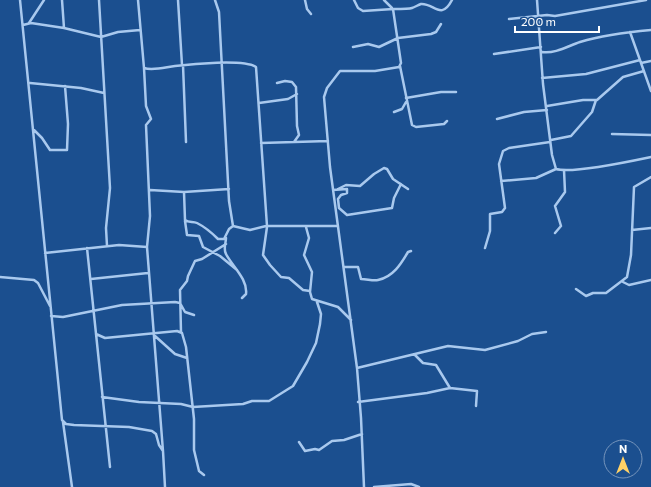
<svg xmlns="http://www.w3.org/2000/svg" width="651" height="487" font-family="Commissioner,sans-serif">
  <rect width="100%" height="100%" fill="#1b4f8f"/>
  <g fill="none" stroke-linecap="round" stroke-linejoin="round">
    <path stroke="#a9c9ee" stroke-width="2.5" d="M20,0L62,420L66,424L74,425L129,427L152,431L156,434L159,445L163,451L165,487
      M62,0L64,28
      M99,0L110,188L106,228L107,246
      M138,0L144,68C153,71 166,67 175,66C191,64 244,59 256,67L267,226H338
      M178,0L182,65
      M215,0L219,12L229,201L233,226
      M305,0L307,9L311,14
      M354,0L358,8L363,11L393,9L401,63L399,67L375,71H340L327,88L324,97L330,167L357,368L361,418L364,487
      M384,0L392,8
      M537,0L543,84L552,155L556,169C572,174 632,161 651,157
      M394,9C398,9 409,9 412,8C415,7 418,5 421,4C434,3 441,21 452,0
      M509,19L547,15L555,16L646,0
      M29,23L44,0
      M23,25L31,23L64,28L101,37L118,32L140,30
      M630,32L651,91
      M398,38L431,34L436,32L441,24
      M353,47L368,44L379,47L398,38
      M542,52C555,54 568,46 580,42C603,35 628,32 651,30
      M494,54L541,47
      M641,63L651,61
      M183,65L186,142
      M400,66L412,125L416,127L444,124L447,121
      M144,68L146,106L151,119L146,125L150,216L147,247L163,451
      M542,78L586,74L640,60
      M30,83L81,88L104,93
      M277,83L285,81L292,82L296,87L297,126L299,135L294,142
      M406,98L441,92H456
      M259,103L288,99L297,94
      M547,106L583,100H597L623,77L644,71
      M394,112L402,109L406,102
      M497,119L524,112L547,110
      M34,130L42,138L50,150H67L68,124L65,86
      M612,134L651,135
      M551,140L571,136L592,112L596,100
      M261,143L328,141
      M501,181L536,178L556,169
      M338,189L346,185L360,186L374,174L384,168L387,169L393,179L408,189
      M150,190L184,192L229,189
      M333,190L347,189V193L341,195L338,199L339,208L347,215L392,208L394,198L401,184
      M184,192L185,220C189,223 193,221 197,223C205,227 212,233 218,239H224L229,229L233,226L250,230L266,226
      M185,221L187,235L199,236L203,247L220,256L237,270
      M267,227L263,255L270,265L281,277L289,278L303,290L310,291
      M306,227L309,238L304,255L312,272L310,292L312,299L338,307L351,320
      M632,230L651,228
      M555,233L561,226L555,206L565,192L564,170
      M226,238C226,243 223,249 226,254C232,266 248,279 246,294L242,298
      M87,248L110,467
      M485,248L490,231V214L502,212L505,208L499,164L503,151L509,148L550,142
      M45,253L119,245L147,247
      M344,267H358L361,279C367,279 373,281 378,280C393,277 401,264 408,252L411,251
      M0,277L34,280L38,283L50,306
      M91,279L148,273
      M623,282L629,285L651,280
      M576,289L586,296L593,293H606L627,277L631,255L634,187L651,177
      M51,316L63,317L122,305L175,302L180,303L185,312L194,315
      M181,332L180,290L187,281L188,276L195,261L202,259L226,244
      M96,334L105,338L177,331L182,333L186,347L194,419V450L199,471L204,475
      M155,336L175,354L187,358
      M415,355L423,363L436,365L450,388
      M357,368L448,346L485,350L518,341L532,334L546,332
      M102,397L139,402L181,404L193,407L243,404L252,401H269L293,386L307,362L316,343L320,324L321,314L317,302
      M358,402L427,393L450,388L477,391L476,406
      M63,422L72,487
      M299,442L305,451L315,449L319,450L332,441L344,440L362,434
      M374,487L411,484L419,487"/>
  </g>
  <g transform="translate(623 459)"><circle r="19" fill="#1b4f8f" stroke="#7695bc"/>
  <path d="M0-3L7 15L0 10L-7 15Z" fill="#ffd166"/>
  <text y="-6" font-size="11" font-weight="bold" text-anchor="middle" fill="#ffffff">N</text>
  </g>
  <path d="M515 26v6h84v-6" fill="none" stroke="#ffffff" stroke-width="2"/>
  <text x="521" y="26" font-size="12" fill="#ffffff" stroke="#1b4f8f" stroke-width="3" paint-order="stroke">200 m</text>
</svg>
